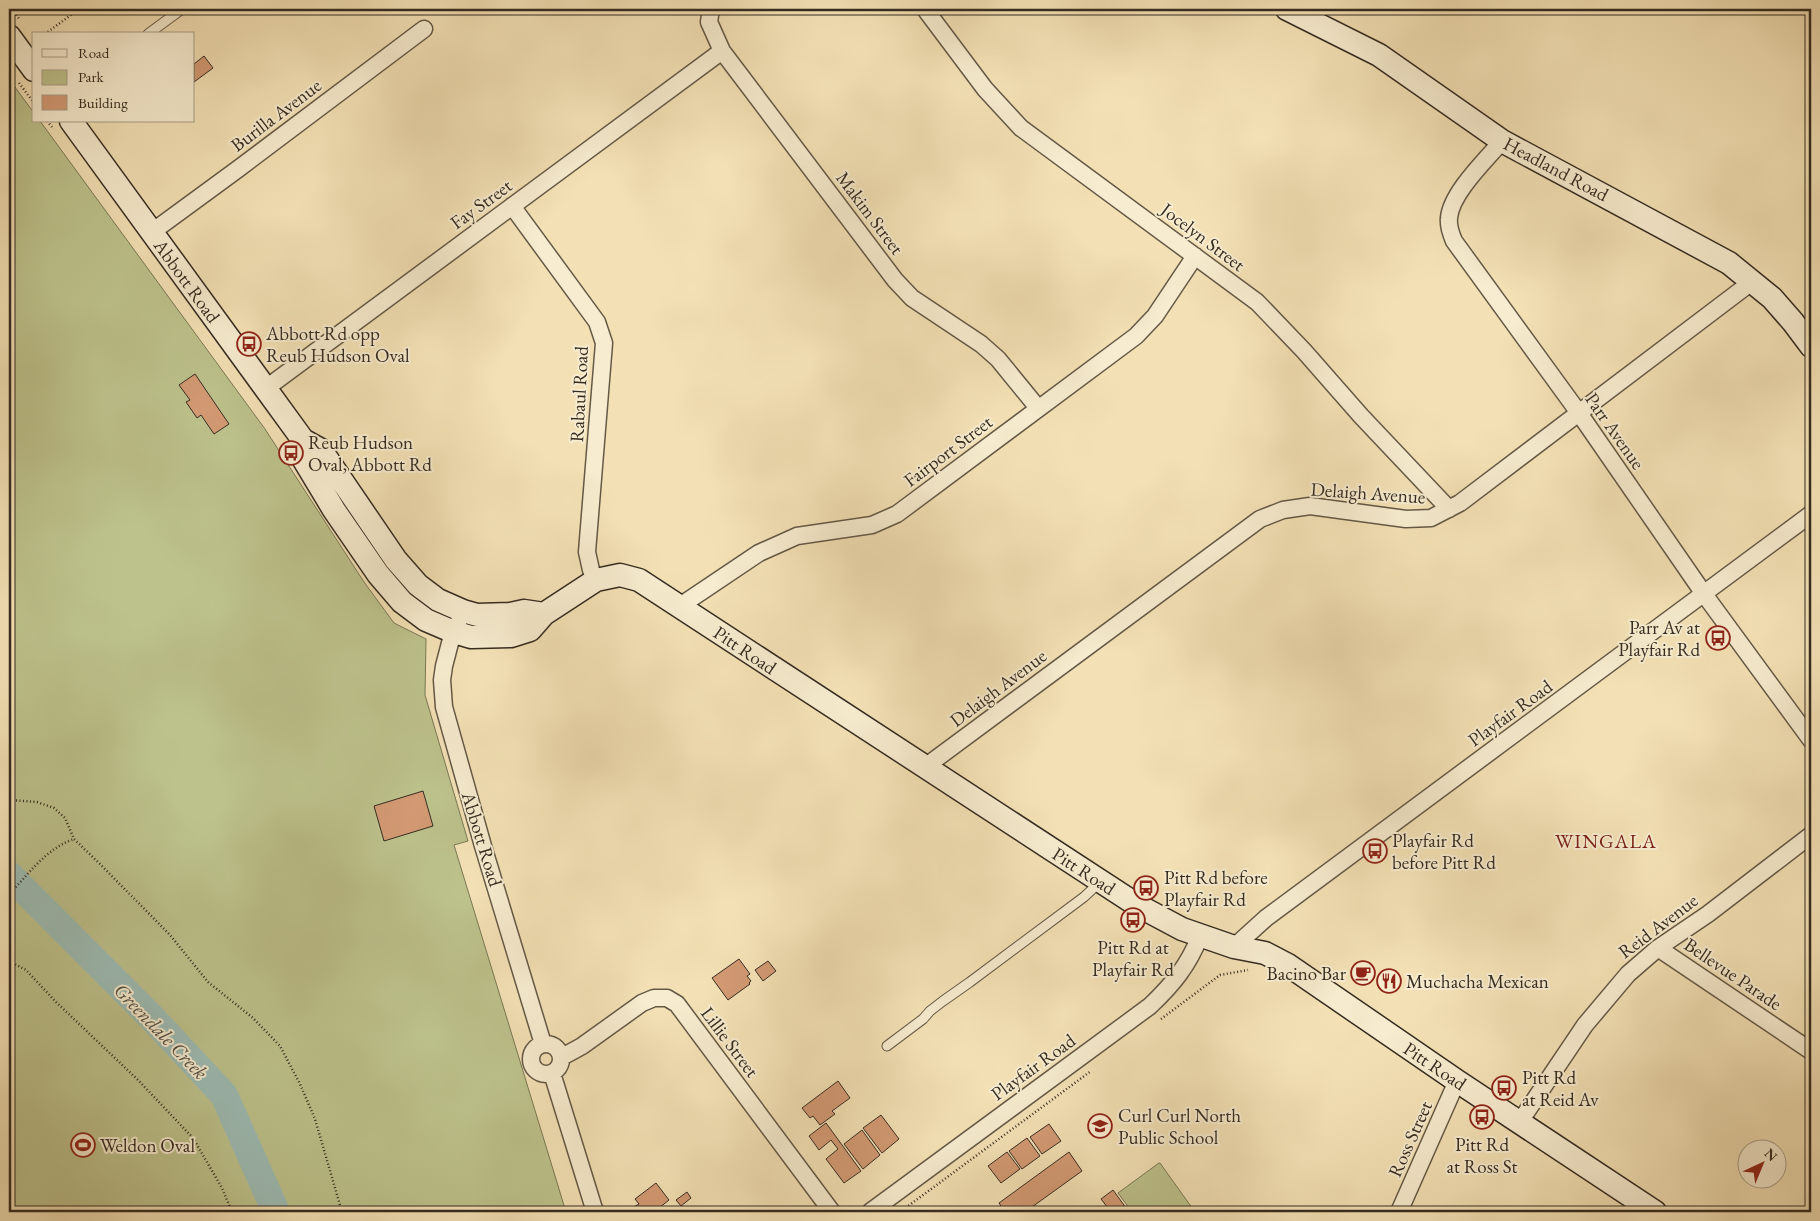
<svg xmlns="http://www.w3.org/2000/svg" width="1820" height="1221" font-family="'EB Garamond',serif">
  <rect width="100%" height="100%" fill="#f3e1b5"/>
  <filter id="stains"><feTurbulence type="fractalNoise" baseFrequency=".004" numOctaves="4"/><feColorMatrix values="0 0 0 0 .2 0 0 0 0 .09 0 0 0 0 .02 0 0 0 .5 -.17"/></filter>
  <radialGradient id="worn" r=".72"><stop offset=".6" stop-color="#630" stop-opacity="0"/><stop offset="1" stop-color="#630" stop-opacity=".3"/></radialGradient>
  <path fill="#bdc28c" stroke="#797756" d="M9,79L34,113V121H40L265,429L364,582L394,623L426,639L425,695L468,841L454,845L566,1212H9Z
    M1159,1163H1160L1195,1212H1132L1118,1193Z"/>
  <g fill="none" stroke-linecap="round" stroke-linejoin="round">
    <path stroke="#9dbcb4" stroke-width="28" d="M9,875L153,1019L224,1095L276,1212"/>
  </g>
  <path fill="#d39a74" stroke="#352c21" d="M204,56L213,68L194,82V64Z
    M195,374L229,424L214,434L201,415L197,418L186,402L190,400L179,385Z
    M423,791L433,826L384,841L374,806Z
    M739,959L750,974L747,976L751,981L749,983L750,984L728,1000L712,978Z
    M768,961L776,971L763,981L755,970Z
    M838,1081L850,1098L832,1111L835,1114L820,1125L813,1116L810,1118L802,1108Z
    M881,1115L899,1139L882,1153L863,1128Z
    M826,1123L861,1171L844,1183L826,1159L838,1149L831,1140L819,1150L809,1136Z
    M1049,1124L1061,1141L1042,1154L1030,1137Z
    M862,1130L880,1155L863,1169L844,1144Z
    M1027,1138L1040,1156L1022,1169L1009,1151Z
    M1007,1152L1020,1169L1001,1183L988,1166Z
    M1069,1152L1082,1171L1025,1212H1005L999,1203Z
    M656,1183L669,1200L654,1212H635L632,1208L639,1204L635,1199Z
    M1113,1190L1129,1212H1111L1101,1199Z
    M687,1192L691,1198L681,1206L676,1200Z"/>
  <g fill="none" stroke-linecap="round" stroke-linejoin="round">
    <g stroke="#645946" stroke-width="11">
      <path id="lane" d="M148,34L182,9
        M887,1046L923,1019L930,1011L943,1001L970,982L1084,897L1100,882"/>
    </g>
    <g stroke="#645946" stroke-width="19">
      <path id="street" d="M711,9L709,22L722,51L895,280L912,298L981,344L998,359L1038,408
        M925,9L985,89L1021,128L1257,302L1304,351L1361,416L1449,509
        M1502,141C1486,160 1451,193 1449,218C1448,226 1451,234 1454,241L1579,413L1704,594L1811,740
        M512,206L597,322L604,343L587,552L591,570L596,580
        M152,232L238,169L424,29
        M265,389L722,51
        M680,606L759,553L797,536L872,525L897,514L1136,336L1155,316L1195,256
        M458,623L450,643L444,666L442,680L444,707L483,846L543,1044
        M925,767L1260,519L1283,510L1310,506L1406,519L1431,518L1460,503L1753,281
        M1234,947L1266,918L1811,514
        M1658,948L1811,1051
        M531 1059a15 15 0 1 1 30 0a15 15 0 1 1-30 0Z
        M562,1057L582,1046L642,1003L654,998H667L677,1004L832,1212
        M552,1073L595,1212
        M1519,1123L1585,1025L1628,974L1658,948L1708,914L1811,835
        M870,1212L1150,1006C1173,984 1188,966 1200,936
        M1399,1212L1457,1081"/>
    </g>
    <g stroke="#352c21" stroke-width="25">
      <path id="secondary" d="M1287,9L1379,55L1502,141L1729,263L1772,298L1793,322L1811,346
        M9,36L34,70
        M71,121L303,440L321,450L396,560L418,585L438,600L463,611L477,615L510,614L524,611L544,614
        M303,440L304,460L334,510L378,574L402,602L426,620L454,632L471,637L511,636L530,630L544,614L596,580L620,575L639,580L1137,905L1182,929L1234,947L1265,953L1288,965L1457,1081L1655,1212"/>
    </g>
    <path stroke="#352c21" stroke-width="2.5" stroke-dasharray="1 2.5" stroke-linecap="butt" d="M12,9L20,20
      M45,34L79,9
      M19,83L34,103
      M47,121L52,127
      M9,800L37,802L54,808L65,818L74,839L101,865L170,935L208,982L253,1018L280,1046L300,1084L315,1119L342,1212
      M9,895C27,875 47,848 74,839
      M9,961L26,970L56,1002L138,1080L193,1138L222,1188L232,1212
      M1161,1019L1220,975L1248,970
      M900,1212L1091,1071"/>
    <use href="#lane" stroke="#f7eccf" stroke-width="9"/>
    <use href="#street" stroke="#f7eccf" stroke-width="16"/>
    <use href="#secondary" stroke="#f7eccf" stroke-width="22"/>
  </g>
  <defs>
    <g id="bus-ring" transform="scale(1.25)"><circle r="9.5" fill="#f7eccf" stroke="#8f2418" stroke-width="1.5"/><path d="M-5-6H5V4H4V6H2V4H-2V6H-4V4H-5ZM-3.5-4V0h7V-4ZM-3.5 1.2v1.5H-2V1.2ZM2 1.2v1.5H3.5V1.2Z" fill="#8f2418"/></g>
    <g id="cafe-ring" transform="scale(1.25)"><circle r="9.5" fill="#f7eccf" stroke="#8f2418" stroke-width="1.5"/><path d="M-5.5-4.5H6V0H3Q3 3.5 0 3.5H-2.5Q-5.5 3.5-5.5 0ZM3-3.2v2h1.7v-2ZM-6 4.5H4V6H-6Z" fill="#8f2418"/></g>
    <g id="restaurant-ring" transform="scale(1.25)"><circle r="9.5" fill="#f7eccf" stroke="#8f2418" stroke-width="1.5"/><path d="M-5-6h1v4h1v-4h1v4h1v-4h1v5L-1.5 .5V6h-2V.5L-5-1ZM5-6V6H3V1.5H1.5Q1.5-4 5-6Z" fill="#8f2418"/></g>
    <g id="school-ring" transform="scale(1.25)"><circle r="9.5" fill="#f7eccf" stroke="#8f2418" stroke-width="1.5"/><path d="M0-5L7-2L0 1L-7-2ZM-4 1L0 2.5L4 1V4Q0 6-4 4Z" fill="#8f2418"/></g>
    <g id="stadium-ring" transform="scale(1.25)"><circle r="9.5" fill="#f7eccf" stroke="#8f2418" stroke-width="1.5"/><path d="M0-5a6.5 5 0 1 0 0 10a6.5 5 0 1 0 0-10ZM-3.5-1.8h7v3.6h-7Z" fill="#8f2418"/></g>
  </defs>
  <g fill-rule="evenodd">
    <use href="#bus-ring" x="249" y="344"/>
    <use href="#bus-ring" x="291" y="453"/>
    <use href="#bus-ring" x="1718" y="638"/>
    <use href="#bus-ring" x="1375" y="851"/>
    <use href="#bus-ring" x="1146" y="888"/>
    <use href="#bus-ring" x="1133" y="920"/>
    <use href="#cafe-ring" x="1363" y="973"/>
    <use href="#restaurant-ring" x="1389" y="981"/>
    <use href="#bus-ring" x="1504" y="1088"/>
    <use href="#bus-ring" x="1482" y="1117"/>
    <use href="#school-ring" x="1100" y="1126"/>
    <use href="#stadium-ring" x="83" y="1145"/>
  </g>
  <g text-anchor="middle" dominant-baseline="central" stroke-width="4" stroke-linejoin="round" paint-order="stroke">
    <g font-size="19" fill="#352c21" stroke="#f7eccf">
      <text transform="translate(276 115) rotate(-37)">Burilla Avenue</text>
      <text transform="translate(1556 169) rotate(28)">Headland Road</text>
      <text transform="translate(481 204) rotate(-36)">Fay Street</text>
      <text transform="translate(870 213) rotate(53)">Makim Street</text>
      <text transform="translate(1203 237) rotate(37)">Jocelyn Street</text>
      <text transform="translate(187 281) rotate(54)">Abbott Road</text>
      <text transform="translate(579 394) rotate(-87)">Rabaul Road</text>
      <text transform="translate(1615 431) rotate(55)">Parr Avenue</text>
      <text transform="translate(948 451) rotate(-37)">Fairport Street</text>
      <text transform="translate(1368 493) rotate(4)">Delaigh Avenue</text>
      <text transform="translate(745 650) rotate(34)">Pitt Road</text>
      <text transform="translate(998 688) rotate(-37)">Delaigh Avenue</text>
      <text transform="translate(1510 713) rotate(-36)">Playfair Road</text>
      <text transform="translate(482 839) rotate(73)">Abbott Road</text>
      <text transform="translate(1084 871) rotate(33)">Pitt Road</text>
      <text transform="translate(1658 926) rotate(-37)">Reid Avenue</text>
      <text transform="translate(1733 974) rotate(34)">Bellevue Parade</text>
      <text transform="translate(730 1042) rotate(53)">Lillie Street</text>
      <text transform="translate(1435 1066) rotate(34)">Pitt Road</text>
      <text transform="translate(1033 1067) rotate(-36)">Playfair Road</text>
      <text transform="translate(1410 1139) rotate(-66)">Ross Street</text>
    </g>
    <g font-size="19" fill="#352c21" stroke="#f7eccf" text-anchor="start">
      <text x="266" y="333">Abbott Rd opp<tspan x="266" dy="22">Reub Hudson Oval</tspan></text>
      <text x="308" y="442">Reub Hudson<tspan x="308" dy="22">Oval, Abbott Rd</tspan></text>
      <text x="1700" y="627" text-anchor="end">Parr Av at<tspan x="1700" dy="22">Playfair Rd</tspan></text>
      <text x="1392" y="840">Playfair Rd<tspan x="1392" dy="22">before Pitt Rd</tspan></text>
      <text x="1164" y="877">Pitt Rd before<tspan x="1164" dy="22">Playfair Rd</tspan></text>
      <text x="1133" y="947" text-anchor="middle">Pitt Rd at<tspan x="1133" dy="22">Playfair Rd</tspan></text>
      <text x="1346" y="973" text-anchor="end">Bacino Bar</text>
      <text x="1406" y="981">Muchacha Mexican</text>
      <text x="1522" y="1077">Pitt Rd<tspan x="1522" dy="22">at Reid Av</tspan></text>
      <text x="1118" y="1115">Curl Curl North<tspan x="1118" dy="22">Public School</tspan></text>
      <text x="1482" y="1144" text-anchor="middle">Pitt Rd<tspan x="1482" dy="22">at Ross St</tspan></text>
      <text x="100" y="1145">Weldon Oval</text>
    </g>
    <g font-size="20" letter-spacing="1" fill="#7a1f14" stroke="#f7eccf">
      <text x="1606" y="841">WINGALA</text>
    </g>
    <g font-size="20" font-style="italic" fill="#4f5046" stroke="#f7eccf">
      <text transform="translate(161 1031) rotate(46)">Greendale Creek</text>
    </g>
  </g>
  <rect width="1820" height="1221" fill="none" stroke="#f3e1b5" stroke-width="30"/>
  <rect x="10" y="10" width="1800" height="1201" fill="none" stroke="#352c21" stroke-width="2.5"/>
  <rect x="15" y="15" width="1790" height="1191" fill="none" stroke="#352c21"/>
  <rect x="32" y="32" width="162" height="90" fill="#f7eccf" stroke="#a99f89"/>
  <rect x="42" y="49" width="25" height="8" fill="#f7eccf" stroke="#a99f89"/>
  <text x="78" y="58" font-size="15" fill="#352c21">Road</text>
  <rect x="42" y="70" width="25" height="15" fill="#bdc28c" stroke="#a99f89"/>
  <text x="78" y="82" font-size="15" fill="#352c21">Park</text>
  <rect x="42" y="95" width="25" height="15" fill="#d39a74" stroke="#a99f89"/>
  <text x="78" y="108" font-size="15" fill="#352c21">Building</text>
  <g transform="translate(1762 1164) rotate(44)"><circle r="24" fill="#f7eccf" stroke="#a99f89"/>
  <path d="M0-4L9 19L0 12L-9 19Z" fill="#8f2418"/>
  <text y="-8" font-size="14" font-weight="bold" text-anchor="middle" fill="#352c21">N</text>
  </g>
  <rect width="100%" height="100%" filter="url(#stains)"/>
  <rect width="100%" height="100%" fill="url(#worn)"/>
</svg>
